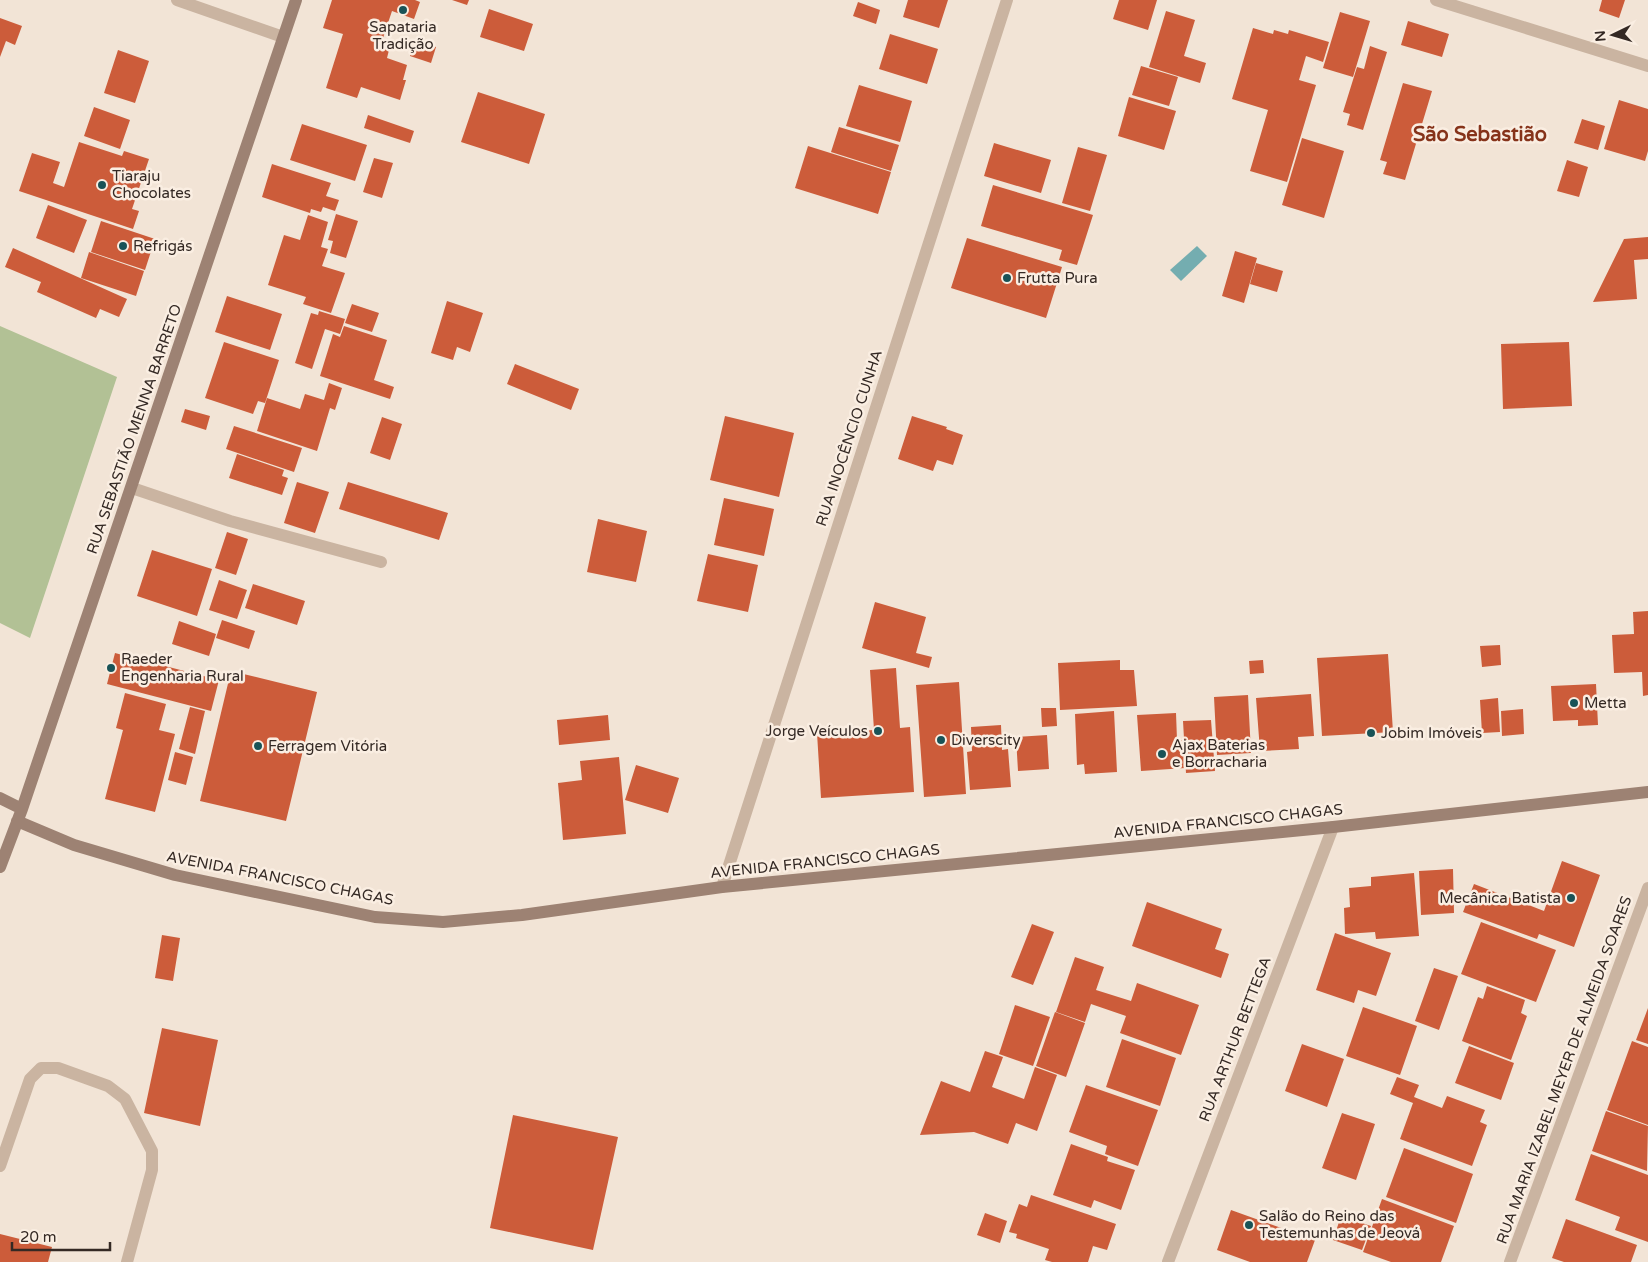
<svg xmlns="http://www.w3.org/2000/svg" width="1648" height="1262" font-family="'Varela Round',sans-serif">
  <rect width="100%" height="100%" fill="#f2e4d6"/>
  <path fill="#b2c195" d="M0,326L117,377L30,638L0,623Z"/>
  <path fill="#74adb0" d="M1197,246L1207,256L1181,281L1170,270Z"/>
  <path fill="#cc5c3a" d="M332,0H415L420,2L414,19L392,11L380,47L389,50L387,58L407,65L403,80H406L400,100L361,87L357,98L326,88L343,34L323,28Z
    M452,0H469L467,5Z
    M908,0H948L939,28L903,17Z
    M1119,0H1157L1148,30L1113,19Z
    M1602,0H1625L1619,18L1599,11Z
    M858,2L880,10L876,24L853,16Z
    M489,9L533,24L524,51L480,37Z
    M1166,11L1195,20L1184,56L1206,63L1200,83L1149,67Z
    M1340,12L1370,21L1353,77L1323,68Z
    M0,18L22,26L15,45L6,41L0,57Z
    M1408,21L1449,34L1442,57L1401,45Z
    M1253,28L1273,34L1274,30L1288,34L1289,30L1329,42L1323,62L1306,56L1299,80L1316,85L1287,182L1250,171L1268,110L1232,99Z
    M890,34L938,49L927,84L879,69Z
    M416,40L436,47L431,63L410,56Z
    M1370,46L1387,52L1363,130L1347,125L1350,114L1343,112L1357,67L1364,69Z
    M118,50L149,61L135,103L104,93Z
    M1141,66L1178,77L1169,106L1132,95Z
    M1403,83L1432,91L1405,180L1383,174L1387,162L1380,160Z
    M859,85L912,101L900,142L846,126Z
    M478,92L545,114L529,164L461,142Z
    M1129,97L1176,111L1164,150L1118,136Z
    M1619,100L1648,109V151L1645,161L1604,149Z
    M94,107L130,120L120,149L84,136Z
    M368,115L414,131L410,143L364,128Z
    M1582,119L1605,126L1598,150L1574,143Z
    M302,124L367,145L355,181L290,160Z
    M839,127L899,145L891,171L831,152Z
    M1302,138L1344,151L1324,218L1282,205Z
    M79,142L122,156L124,151L149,159L132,209L139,211L133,229L19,191L32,153L60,162L53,183L64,187Z
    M994,143L1051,160L1041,193L984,176Z
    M808,146L891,172L878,214L795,188Z
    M1078,147L1107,155L1090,211L1062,203Z
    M374,158L393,163L382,198L363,192Z
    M1567,160L1588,167L1579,197L1557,191Z
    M272,164L331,183L326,196L339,200L335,211L323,207L321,212L311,209L310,213L262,197Z
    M993,185L1093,215L1077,265L1059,260L1062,250L981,226Z
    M48,205L87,220L74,253L36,238Z
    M336,214L358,221L346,258L330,253L333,241L328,240Z
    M308,215L328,222L321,247L328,249L322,266L345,273L331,313L303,304L306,297L268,285L284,235L300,240Z
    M101,221L155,239L145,270L91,252Z
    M1648,237V259L1634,260L1637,299L1593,302L1624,239Z
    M967,238L1062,267L1046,318L951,288Z
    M13,248L127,299L119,317L100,309L96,318L37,292L41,282L5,267Z
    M1235,251L1257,258L1244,303L1222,296Z
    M89,252L144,271L136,296L81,278Z
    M1256,263L1283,271L1277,292L1250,284Z
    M227,296L282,314L270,350L215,332Z
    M447,301L483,313L470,352L457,347L453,360L431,353Z
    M352,304L379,313L372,332L345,323Z
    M319,311L345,319L340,334L325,329L312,369L295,363L311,313L318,315Z
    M344,326L387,340L374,380L394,387L390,399L320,376L333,334L340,337Z
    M224,342L279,360L265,403L258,401L253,414L205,398Z
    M1569,342L1572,406L1503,409L1501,344Z
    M515,364L579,389L571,410L507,384Z
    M329,383L342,388L335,410L330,408L317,451L257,431L267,398L300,409L305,394L324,400Z
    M185,409L210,416L206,430L181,422Z
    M725,416L794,433L779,497L710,480Z
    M912,416L947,427L946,429L963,435L953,465L937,460L933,471L898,459Z
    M382,417L402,424L390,460L370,453Z
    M234,426L302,448L294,472L226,449Z
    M237,454L284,470L282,476L288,478L282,495L229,478Z
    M297,482L329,492L315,533L284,523Z
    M348,482L448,513L439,540L339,509Z
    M724,498L774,509L764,556L714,545Z
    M598,519L647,531L636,582L587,572Z
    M227,532L248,539L236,575L215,568Z
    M152,550L212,569L197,616L137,596Z
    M708,554L758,565L748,612L697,601Z
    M219,580L247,590L237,619L209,610Z
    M253,584L305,601L297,625L245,608Z
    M875,602L926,617L916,653L932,657L929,668L862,648Z
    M1648,611V695L1643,696L1642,672L1614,673L1612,635L1634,634L1633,612Z
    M222,620L255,631L249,649L216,638Z
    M179,621L216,634L209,656L172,644Z
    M1500,645L1501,665L1482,667L1480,646Z
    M115,653L219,680L211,711L107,684Z
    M1388,654L1393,732L1322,736L1317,658Z
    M1120,660V670H1134L1137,706L1060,710L1058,663Z
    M1263,660L1264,673L1250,674L1249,661Z
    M896,668L900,728L910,727L914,792L821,798L817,733L874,730L870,670Z
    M231,671L317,692L286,821L200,801Z
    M959,682L966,794L924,797L916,685Z
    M1596,684L1598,725L1578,726V720L1553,721L1551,686Z
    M125,693L166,704L159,730L175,734L155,812L105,799L123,730L116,728Z
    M1311,694L1314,736L1298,737L1299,749L1260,751L1256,698Z
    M1248,695L1251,753L1217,755L1214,697Z
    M1498,698L1500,732L1482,733L1480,700Z
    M190,707L205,711L195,754L179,749Z
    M1041,708H1056L1057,726L1042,727Z
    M1523,709L1524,734L1502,736L1501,711Z
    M1114,711L1117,772L1085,774L1084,764L1077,765L1075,714Z
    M1176,713L1177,740H1183L1185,768L1141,771L1137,715Z
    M608,715L610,740L559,745L557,720Z
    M1211,720L1215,771L1186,773L1183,721Z
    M1001,725L1002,750L1008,749L1011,787L970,790L967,752L972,751L971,727Z
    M1047,735L1049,769L1018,771L1016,737Z
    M175,752L193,757L186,785L168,780Z
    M619,757L626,834L563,840L558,783L582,780L580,761Z
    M636,765L679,778L668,813L625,800Z
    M1562,861L1600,875L1574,947L1539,934L1537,939L1463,912L1474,884L1544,911Z
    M1453,869L1454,913L1421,915L1419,871Z
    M1414,873L1419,936L1376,939L1375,932L1345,934L1344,908L1350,907L1349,888L1371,886V877Z
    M1147,902L1222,929L1215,949L1229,954L1221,978L1132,946Z
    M1481,922L1556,950L1536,1002L1461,974Z
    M1032,924L1054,932L1033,985L1011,977Z
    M1335,933L1391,953L1376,996L1358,990L1354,1003L1316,990Z
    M162,935L180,938L173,981L155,978Z
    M1075,957L1104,967L1096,990L1131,1001L1137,983L1199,1005L1181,1055L1120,1033L1126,1016L1091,1004L1085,1022L1056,1012Z
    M1434,968L1458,976L1439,1030L1415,1021Z
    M1487,986L1525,1000L1521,1013L1527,1016L1511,1060L1462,1041L1478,997L1483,999Z
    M1015,1005L1050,1017L1033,1066L999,1054Z
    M1363,1007L1417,1026L1400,1075L1346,1056Z
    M1648,1008V1044L1636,1040Z
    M1055,1012L1085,1023L1066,1077L1036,1066Z
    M162,1028L218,1040L200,1126L144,1113Z
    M1122,1039L1176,1058L1160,1106L1106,1087Z
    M1632,1041L1648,1047V1125L1607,1110Z
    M1302,1044L1344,1059L1327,1107L1285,1091Z
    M1469,1046L1514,1063L1501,1100L1455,1083Z
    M985,1051L1003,1057L992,1087L1024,1099L1035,1067L1057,1075L1037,1131L1016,1123L1008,1144L974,1132L920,1135L941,1081L970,1092Z
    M1397,1077L1419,1085L1414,1097L1442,1108L1447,1096L1485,1110L1480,1122L1487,1125L1472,1166L1400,1139L1413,1103L1390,1094Z
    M1086,1085L1158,1110L1138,1166L1105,1154L1107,1146L1069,1132Z
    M1606,1111L1648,1126L1647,1171L1592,1151Z
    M1342,1113L1375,1124L1356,1180L1322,1168Z
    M513,1115L618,1137L593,1250L490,1228Z
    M1071,1144L1108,1157L1107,1161L1135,1170L1121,1210L1094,1200L1091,1208L1053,1195Z
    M1404,1148L1473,1174L1456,1223L1386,1197Z
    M1591,1154L1648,1175V1242L1615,1230L1620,1217L1575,1200Z
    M1031,1195L1116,1224L1107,1250L1093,1246L1088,1262H1052L1045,1260L1049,1249L1016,1238L1017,1234L1009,1232L1019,1204L1027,1207Z
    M1382,1199L1454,1226L1441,1262H1391L1363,1252Z
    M1231,1210L1315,1240L1307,1262H1250L1217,1250Z
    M985,1213L1007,1221L1000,1243L977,1235Z
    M1341,1216L1371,1226L1362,1250L1333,1240Z
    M1566,1219L1637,1245L1631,1262H1564L1552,1258Z
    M0,1234L52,1247L48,1262H0Z"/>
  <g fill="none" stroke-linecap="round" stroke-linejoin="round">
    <path stroke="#cab4a1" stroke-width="12" d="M132,488L230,521L381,562
      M0,1166L30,1079L41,1068H58L108,1086L125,1099L152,1151V1170L127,1262"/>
    <path stroke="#cab4a1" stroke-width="12" d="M177,0L283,37
      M1436,0L1648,66
      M722,887L1007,0
      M1168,1262L1333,827
      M1510,1262L1648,888"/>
    <path stroke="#9d8273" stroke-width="12" d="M0,798L22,809
      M17,821L74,845L175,875L375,917L443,922L522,915L722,887L1333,827L1648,792
      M0,867L22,809L296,0"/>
  </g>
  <g fill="#195357" stroke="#faeee2" stroke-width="2">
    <circle cx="403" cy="10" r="5"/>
    <circle cx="102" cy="185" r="5"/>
    <circle cx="123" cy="246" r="5"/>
    <circle cx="1007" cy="278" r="5"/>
    <circle cx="111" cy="668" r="5"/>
    <circle cx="1574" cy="703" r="5"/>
    <circle cx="878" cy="731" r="5"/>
    <circle cx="1371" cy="733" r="5"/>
    <circle cx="941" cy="740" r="5"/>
    <circle cx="258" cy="746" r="5"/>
    <circle cx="1162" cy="754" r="5"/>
    <circle cx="1571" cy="898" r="5"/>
    <circle cx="1249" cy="1225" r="5"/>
  </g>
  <g text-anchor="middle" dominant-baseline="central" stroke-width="5" stroke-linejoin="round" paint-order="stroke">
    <g font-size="15" fill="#342924" stroke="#faeee2" text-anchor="start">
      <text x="403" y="27" text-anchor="middle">Sapataria<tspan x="403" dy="17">Tradição</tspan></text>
      <text x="112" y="176">Tiaraju<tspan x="112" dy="17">Chocolates</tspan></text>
      <text x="133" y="246">Refrigás</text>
      <text x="1017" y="278">Frutta Pura</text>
      <text x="121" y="659">Raeder<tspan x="121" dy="17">Engenharia Rural</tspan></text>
      <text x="1584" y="703">Metta</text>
      <text x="868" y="731" text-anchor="end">Jorge Veículos</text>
      <text x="1381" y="733">Jobim Imóveis</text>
      <text x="951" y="740">Diverscity</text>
      <text x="1172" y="745">Ajax Baterias<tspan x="1172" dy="17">e Borracharia</tspan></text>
      <text x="268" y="746">Ferragem Vitória</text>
      <text x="1561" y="898" text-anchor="end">Mecânica Batista</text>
      <text x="1259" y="1216">Salão do Reino das<tspan x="1259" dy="17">Testemunhas de Jeová</tspan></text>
    </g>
    <g font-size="15" fill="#342924" stroke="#faeee2">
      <text transform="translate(134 429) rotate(-71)">RUA SEBASTIÃO MENNA BARRETO</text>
      <text transform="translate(849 438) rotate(-72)">RUA INOCÊNCIO CUNHA</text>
      <text transform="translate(1228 821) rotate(-6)">AVENIDA FRANCISCO CHAGAS</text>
      <text transform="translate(825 861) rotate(-6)">AVENIDA FRANCISCO CHAGAS</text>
      <text transform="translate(280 878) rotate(11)">AVENIDA FRANCISCO CHAGAS</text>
      <text transform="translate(1235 1039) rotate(-69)">RUA ARTHUR BETTEGA</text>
      <text transform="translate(1564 1070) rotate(-70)">RUA MARIA IZABEL MEYER DE ALMEIDA SOARES</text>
    </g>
    <g font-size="20" font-weight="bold" fill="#86331a" stroke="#faeee2">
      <text x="1480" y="135">São Sebastião</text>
    </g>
  </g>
  <g transform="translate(1613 35) rotate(265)" stroke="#faeee2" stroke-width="4" paint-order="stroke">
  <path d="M0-4L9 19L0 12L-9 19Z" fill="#342924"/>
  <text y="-8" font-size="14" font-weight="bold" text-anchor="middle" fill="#342924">N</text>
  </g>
  <path d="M12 1242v8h98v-8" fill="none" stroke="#342924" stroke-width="2.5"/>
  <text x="20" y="1242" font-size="15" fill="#342924" stroke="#faeee2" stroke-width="4" paint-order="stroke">20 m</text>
</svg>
